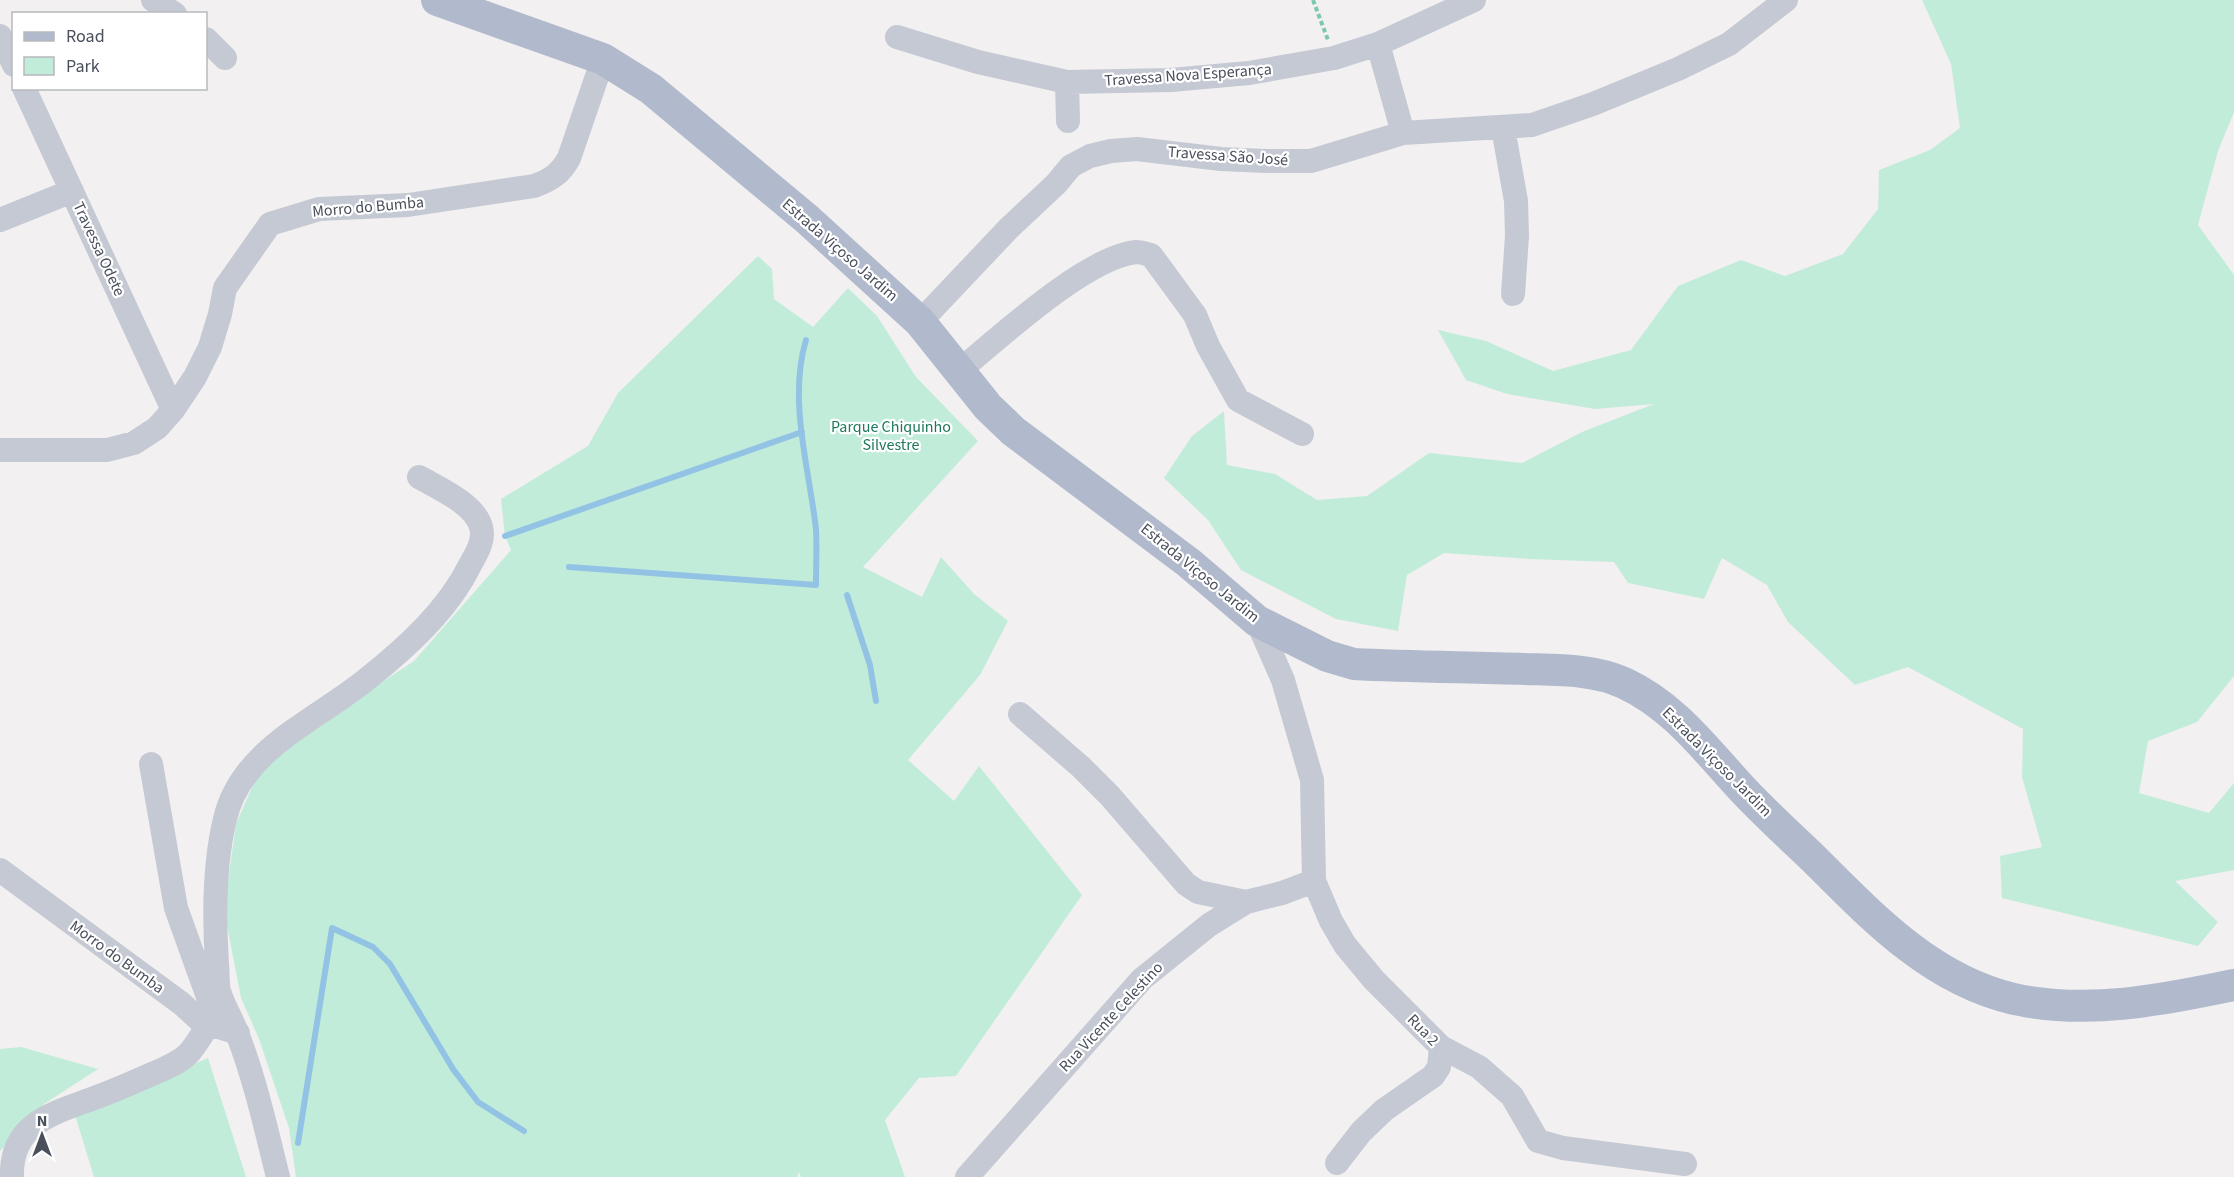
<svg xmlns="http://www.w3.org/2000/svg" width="2234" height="1177" font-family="'Source Sans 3',sans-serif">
  <rect width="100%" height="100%" fill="#f2f0f0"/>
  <path fill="#c2ecda" d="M1922,0H2234V112L2218,151L2198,225L2234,275V676L2197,722L2148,741L2139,793L2209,813L2234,783V870L2175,881L2218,922L2198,946L2002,898L2000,856L2042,847L2022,777L2023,729L1908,667L1855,685L1788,622L1767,585L1722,558L1704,599L1628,583L1614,562L1530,559L1444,553L1407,575L1398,631L1336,619L1241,570L1208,520L1164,478L1192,436L1224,411L1227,465L1275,474L1317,500L1367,496L1429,453L1522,463L1582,432L1654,404L1595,409L1507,394L1466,380L1438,330L1486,341L1553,371L1631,350L1678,286L1741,260L1785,276L1843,254L1878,209L1879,170L1930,150L1960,128L1951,64Z
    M758,256L772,269L774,299L813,327L848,288L877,316L916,377L978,441L863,567L922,597L941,557L974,594L1008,621L980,675L908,760L954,801L979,766L1082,895L956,1076L919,1078L885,1120L905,1177H801L799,1172L797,1177H296L289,1128L259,1039L241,998L224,910L236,824L264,760L414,661L511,550L505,536L501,499L588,446L618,393Z
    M21,1047L98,1069L44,1104L0,1151V1049Z
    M208,1058L246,1177H94L75,1115Z"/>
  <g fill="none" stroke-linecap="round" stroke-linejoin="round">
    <path stroke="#92c3e5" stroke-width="6" d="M505,536L802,432
      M569,567L816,585C816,566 817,547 816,529C809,468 788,400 806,340
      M847,595L870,665L876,701
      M298,1143L332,928L373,947L390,964L453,1069L478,1102L524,1131"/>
    <path stroke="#7cc7b1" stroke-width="4" stroke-dasharray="4.5 3" stroke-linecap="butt" d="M1313,0L1328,40"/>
    <path stroke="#c4c9d3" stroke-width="24" d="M153,0L175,14
      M0,36L14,65
      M897,37L978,62L1067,82L1171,80L1249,73L1334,58L1378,44L1474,0
      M206,39L225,58
      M1378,44L1403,133
      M1067,82L1068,121
      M24,88L173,410
      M1503,128L1516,201L1517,236L1513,294
      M0,220L72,191
      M920,322L1009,228L1056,184L1071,166L1090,156L1111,151L1137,149L1221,159L1266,161H1311L1403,133L1532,125L1593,104L1678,69L1729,44L1786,0
      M959,371C999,338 1087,256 1137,252C1141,252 1146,254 1151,255L1195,315L1208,346L1238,400L1302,434
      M0,450H107L134,443L157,428L173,410L195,377L210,347L220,314L225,288L270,224L319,209L408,205L534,186C551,180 561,173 569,158L603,59
      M1257,621L1283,680L1312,780L1314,881L1331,921L1345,945L1374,980L1441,1047L1439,1067L1433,1076L1384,1110L1361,1132L1337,1163
      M1020,714L1081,767L1110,796L1186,884L1198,892L1246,902
      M151,764L176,908L213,1011
      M0,870L182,1004L207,1027H219L238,1033
      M1441,1047L1479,1067L1512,1096L1538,1141L1563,1148L1685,1164
      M12,1177C10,1122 55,1113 97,1097C116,1090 134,1082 152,1074C164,1069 179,1063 188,1054C195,1047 201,1036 207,1027
      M278,1177C266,1129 255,1079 237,1033C232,1019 223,1005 219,991C217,983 218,972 217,964C214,918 214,864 225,819C241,749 317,720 367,679C406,648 448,610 470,565C476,554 485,541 481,527C475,504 438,488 419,477
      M967,1177L1142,979L1209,925L1246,902L1282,893L1314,881"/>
    <path stroke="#b1b9cc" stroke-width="32" d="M437,0L603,59L651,89L807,219L920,322L988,407L1013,431L1189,563L1257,621L1327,656L1354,664C1411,667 1468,667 1525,669C1557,670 1594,669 1624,683C1676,707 1708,753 1746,793C1768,816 1792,838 1815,860C1873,918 1932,980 2014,999C2087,1015 2163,1000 2234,985"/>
  </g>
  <g text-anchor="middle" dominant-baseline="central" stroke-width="4.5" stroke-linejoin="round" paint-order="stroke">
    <g font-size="16" fill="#494f5b" stroke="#fff">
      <text transform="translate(1188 75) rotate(-4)">Travessa Nova Esperança</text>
      <text transform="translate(1228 156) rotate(4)">Travessa São José</text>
      <text transform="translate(368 207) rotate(-5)">Morro do Bumba</text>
      <text transform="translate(99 249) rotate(65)">Travessa Odete</text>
      <text transform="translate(840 250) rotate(41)">Estrada Viçoso Jardim</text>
      <text transform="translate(1200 573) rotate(39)">Estrada Viçoso Jardim</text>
      <text transform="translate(1717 762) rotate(45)">Estrada Viçoso Jardim</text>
      <text transform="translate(117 957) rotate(36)">Morro do Bumba</text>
      <text transform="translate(1111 1017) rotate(-47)">Rua Vicente Celestino</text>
      <text transform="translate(1423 1030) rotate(46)">Rua 2</text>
    </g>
    <g font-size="16" fill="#1f785d" stroke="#fff">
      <text x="891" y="427">Parque Chiquinho<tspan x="891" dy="18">Silvestre</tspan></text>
    </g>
  </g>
  <rect x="12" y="12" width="195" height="78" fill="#ffffff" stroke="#b6b9bd" stroke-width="1.5"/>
  <rect x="24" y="32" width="30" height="9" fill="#b1b9cc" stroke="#b6b9bd" stroke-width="1.5"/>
  <text x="66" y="42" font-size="18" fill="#494f5b">Road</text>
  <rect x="24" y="57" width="30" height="18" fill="#c2ecda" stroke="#b6b9bd" stroke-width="1.5"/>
  <text x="66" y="72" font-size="18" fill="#494f5b">Park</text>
  <g transform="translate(42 1135)" stroke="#ffffff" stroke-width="4.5" paint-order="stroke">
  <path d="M0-4.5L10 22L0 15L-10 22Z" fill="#494f5b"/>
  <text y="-9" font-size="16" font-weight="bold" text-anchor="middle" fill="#494f5b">N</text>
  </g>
</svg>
